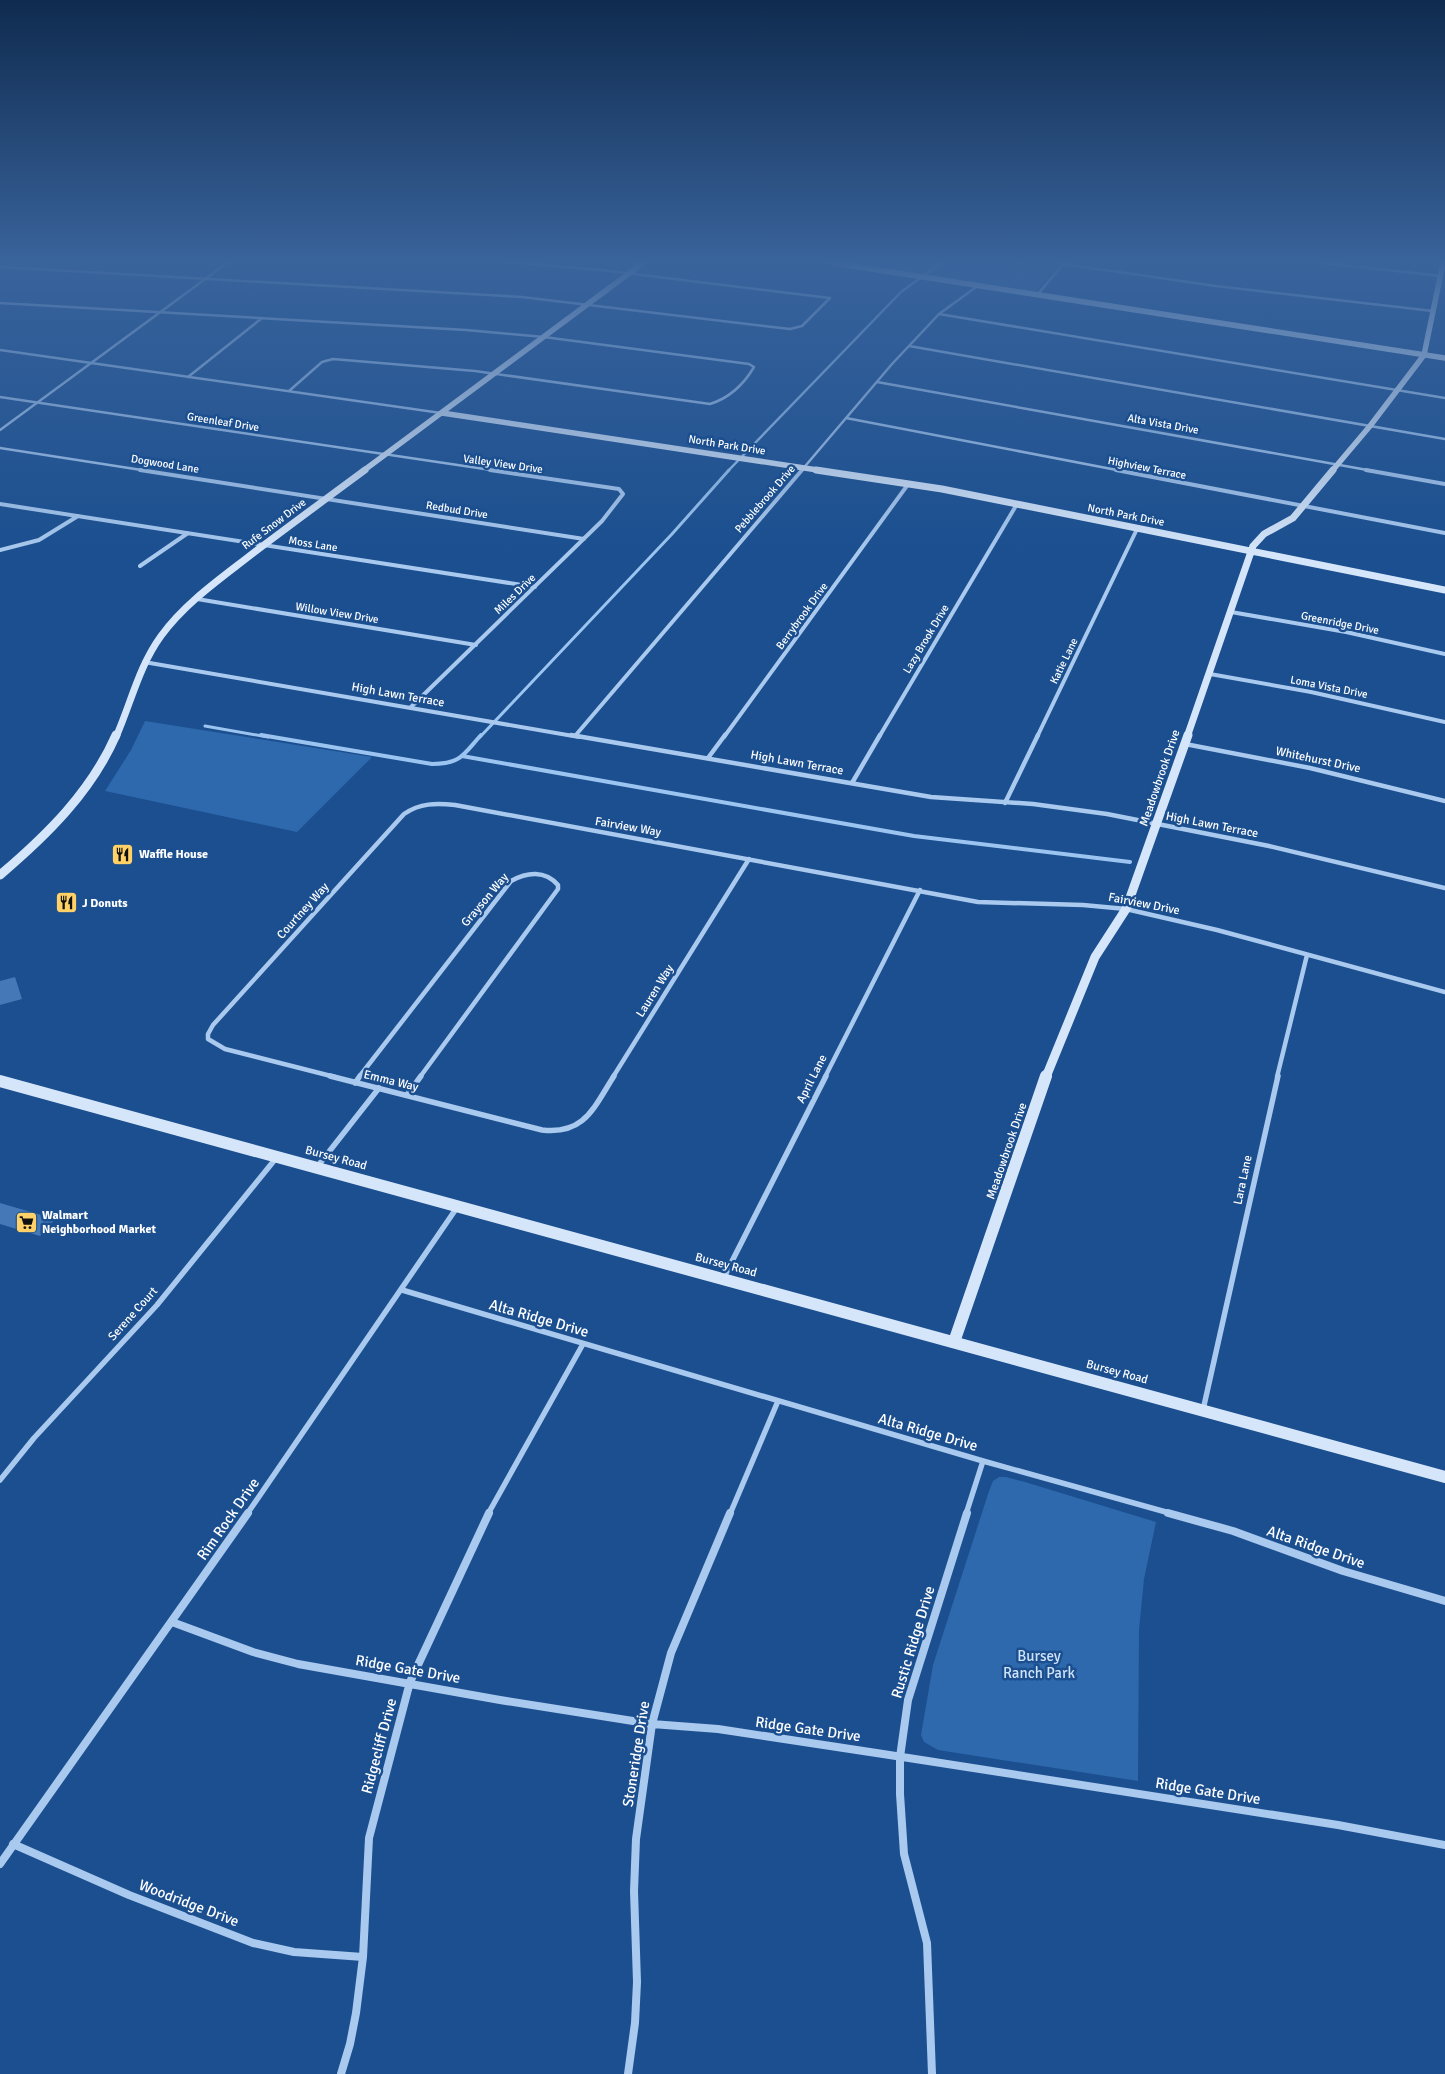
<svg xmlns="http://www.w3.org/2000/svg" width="1445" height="2074" viewBox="0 0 1445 2074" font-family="Signika,sans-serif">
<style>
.green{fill:#2e69ad}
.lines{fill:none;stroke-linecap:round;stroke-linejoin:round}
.stream-far2{stroke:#9cc4f0;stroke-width:2.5}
.stream-far1{stroke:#9cc4f0;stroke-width:3}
.stream{stroke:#9cc4f0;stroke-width:4}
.building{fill:#4478b7}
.street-far4{stroke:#a9c9ee;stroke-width:2.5}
.street-far3{stroke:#a9c9ee;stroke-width:4}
.street-far2{stroke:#a9c9ee;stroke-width:4.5}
.street-far1{stroke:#a9c9ee;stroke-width:5.5}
.street{stroke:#a9c9ee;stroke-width:8}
.secondary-far3{stroke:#d6e6fa;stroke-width:5.5}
.secondary-far2{stroke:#d6e6fa;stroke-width:7}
.secondary-far1{stroke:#d6e6fa;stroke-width:9}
.secondary{stroke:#d6e6fa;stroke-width:12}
.labels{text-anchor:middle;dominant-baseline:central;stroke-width:5;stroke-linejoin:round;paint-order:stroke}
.far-street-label{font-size:11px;fill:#fff;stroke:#1b4f8f}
.street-label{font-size:12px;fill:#fff;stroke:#1b4f8f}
.poi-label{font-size:12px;font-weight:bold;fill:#fff;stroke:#1b4f8f;text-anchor:start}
.near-street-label{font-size:15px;fill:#fff;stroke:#1b4f8f}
.near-park-label{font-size:15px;fill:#cfe3fa;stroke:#1b4f8f}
</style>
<rect width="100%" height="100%" fill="#1b4f8f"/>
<!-- green -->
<path class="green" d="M875,263h182l-21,28 -164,-24z
M145,721l227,36 -75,75 -192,-41 26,-41z
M999,1477h7l19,5 131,40 -12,57 -5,51 -1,151 -200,-31 -14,-8 -3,-7 12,-70 56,-174 4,-10z"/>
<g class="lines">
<!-- stream-far2 -->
<path class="stream-far2" d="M728,471l173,-179 40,-29"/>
<!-- stream-far1 -->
<path class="stream-far1" d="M205,726l63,11
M480,737l192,-203 57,-64"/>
<!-- stream -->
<path class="stream" d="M261,735l171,29c29,0 31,-9 49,-29
M462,756l452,80 216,26"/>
</g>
<!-- building -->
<path class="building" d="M15,977l7,22 -22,6v-24z
M0,1203l55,16 -15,17 -40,-12z"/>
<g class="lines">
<!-- street-far4 -->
<path class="street-far4" d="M1324,263l117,13
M1063,264l153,22 217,25
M0,267l522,30 268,32 12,-3 28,-28 -229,-28 -83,-7
M1038,294l26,-31
M0,303l466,27 78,7 205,27 5,3c-10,17 -25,31 -44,37l-235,-33 -142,-12 -11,3 -33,29
M939,314l506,84
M909,346l536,93
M0,350l441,63
M188,377l74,-59
M877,382l496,89
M0,397l498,74
M846,418l276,53
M0,430l227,-167
M0,448l148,23
M801,471l91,-107 47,-50 40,-29"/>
<!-- street-far3 -->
<path class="street-far3" d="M140,470l444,69
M1116,470l329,63
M1366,470l79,14
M0,504l535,83
M0,550l39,-10 39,-24
M140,566l48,-33
M197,599l279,46
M1231,612l115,20 99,22
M144,662l435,75
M1210,674l101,18 134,30
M411,707l191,-186 21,-27 -4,-5 -129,-19
M575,736l227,-266
M724,737l185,-254
M879,737l138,-233
M1037,737l101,-210"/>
<!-- street-far2 -->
<path class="street-far2" d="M571,735l360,62 102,7 74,10 162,32 176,42
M1185,744l125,24 135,33
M708,758l17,-23
M852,783l28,-48
M1005,803l33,-68
M335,1077l-110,-28 -17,-10v-5l5,-9 191,-211c16,-11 32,-11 51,-9l523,97 105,3 43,4 91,21 228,62
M359,1077l152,-196c16,-9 34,-11 47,4v4l-138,188
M613,1077l136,-218
M825,1077l95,-187
M1277,1077l30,-122"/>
<!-- street-far1 -->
<path class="street-far1" d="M330,1076l212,54c43,5 52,-23 72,-54
M355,1083l5,-7
M407,1095l14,-19
M317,1167l62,-79
M723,1279l103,-203
M402,1290l581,171 190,53
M1203,1410l75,-334
M0,1480l34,-42 123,-133 120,-148
M247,1514l211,-308
M488,1514l95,-170
M730,1514l48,-113
M966,1514l17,-53"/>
<!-- street -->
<path class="street" d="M1168,1513l65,18 110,40 102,30
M172,1622l81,30 45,12 202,36 152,24 66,5 165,25 455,71 107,20
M13,1844l116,51 124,48 41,9 69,5
M0,1864l248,-351
M341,2074l9,-30 6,-31 7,-56 6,-119 41,-156 79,-169
M628,2074l7,-51 2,-41 -3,-91 2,-52 16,-115 19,-71 59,-140
M932,2074l-5,-131 -23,-89 -4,-60v-37l8,-57 59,-187"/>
<!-- secondary-far3 -->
<path class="secondary-far3" d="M833,263l612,95
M442,413l382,58
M363,471l280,-208
M1332,471l38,-45 54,-71 19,-92"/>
<!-- secondary-far2 -->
<path class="secondary-far2" d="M816,470l126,19 503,101
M116,737c15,-34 23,-71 45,-101 24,-33 59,-57 91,-82 37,-28 75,-56 113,-84
M1187,737l66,-191 11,-12 29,-16 40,-48"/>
<!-- secondary-far1 -->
<path class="secondary-far1" d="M0,875c47,-40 91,-83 116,-140
M1046,1077l49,-120 31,-48 62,-174"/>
<!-- secondary -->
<path class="secondary" d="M0,1081l1445,396
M954,1342l92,-266"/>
</g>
<!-- sky -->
<linearGradient id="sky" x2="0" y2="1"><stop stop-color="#0f2b4f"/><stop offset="0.47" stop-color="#39639b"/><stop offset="1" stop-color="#39639b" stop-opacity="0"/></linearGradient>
<rect width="1445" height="554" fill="url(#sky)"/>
<!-- icons -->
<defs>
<symbol id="restaurant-square" viewBox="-11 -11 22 22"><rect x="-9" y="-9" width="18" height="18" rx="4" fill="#ffd166" stroke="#1b4f8f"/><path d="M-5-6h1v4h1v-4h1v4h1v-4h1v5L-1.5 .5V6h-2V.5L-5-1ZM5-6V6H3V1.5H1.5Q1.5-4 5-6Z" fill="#111"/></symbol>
<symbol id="supermarket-square" viewBox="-11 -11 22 22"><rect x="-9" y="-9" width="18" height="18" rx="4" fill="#ffd166" stroke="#1b4f8f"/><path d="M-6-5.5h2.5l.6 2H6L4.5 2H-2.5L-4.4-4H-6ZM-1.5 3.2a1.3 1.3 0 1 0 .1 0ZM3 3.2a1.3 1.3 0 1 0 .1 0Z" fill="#111"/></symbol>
</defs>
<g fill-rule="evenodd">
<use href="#restaurant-square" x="110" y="842" width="25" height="25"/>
<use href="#restaurant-square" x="54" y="890" width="25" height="25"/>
<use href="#supermarket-square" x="14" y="1210" width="25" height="25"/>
</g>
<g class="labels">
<!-- far-street labels -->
<g class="far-street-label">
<text transform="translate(223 422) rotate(9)">Greenleaf Drive</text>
<text transform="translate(1163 424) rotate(10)">Alta Vista Drive</text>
<text transform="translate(727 445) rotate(9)">North Park Drive</text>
<text transform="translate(165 464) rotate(9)">Dogwood Lane</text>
<text transform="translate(503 464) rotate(8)">Valley View Drive</text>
<text transform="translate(1147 468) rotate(11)">Highview Terrace</text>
<text transform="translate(765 499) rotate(-49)">Pebblebrook Drive</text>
<text transform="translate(457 510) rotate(9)">Redbud Drive</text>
<text transform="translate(1126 515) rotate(11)">North Park Drive</text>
<text transform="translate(274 524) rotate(-37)">Rufe Snow Drive</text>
<text transform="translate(313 544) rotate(9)">Moss Lane</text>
<text transform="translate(515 594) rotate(-44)">Miles Drive</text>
<text transform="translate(337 613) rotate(9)">Willow View Drive</text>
<text transform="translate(802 616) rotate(-54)">Berrybrook Drive</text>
<text transform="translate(1340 623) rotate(11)">Greenridge Drive</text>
<text transform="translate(926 639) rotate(-59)">Lazy Brook Drive</text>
<text transform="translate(1064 661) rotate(-64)">Katie Lane</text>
<text transform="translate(1329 687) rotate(11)">Loma Vista Drive</text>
</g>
<!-- street labels -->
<g class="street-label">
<text transform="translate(398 695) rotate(10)">High Lawn Terrace</text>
<text transform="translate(1318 760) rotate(12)">Whitehurst Drive</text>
<text transform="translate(797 763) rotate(10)">High Lawn Terrace</text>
<text transform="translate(1160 778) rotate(-71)">Meadowbrook Drive</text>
<text transform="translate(1212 825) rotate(11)">High Lawn Terrace</text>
<text transform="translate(628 827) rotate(10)">Fairview Way</text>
<text transform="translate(485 900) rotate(-50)">Grayson Way</text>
<text transform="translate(1144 904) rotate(11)">Fairview Drive</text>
<text transform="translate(303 911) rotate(-48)">Courtney Way</text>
<text transform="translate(655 991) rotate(-58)">Lauren Way</text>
<text transform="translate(812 1079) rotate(-63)">April Lane</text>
<text transform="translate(391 1081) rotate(14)">Emma Way</text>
<text transform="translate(1007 1151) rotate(-71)">Meadowbrook Drive</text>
<text transform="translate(336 1158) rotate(15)">Bursey Road</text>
<text transform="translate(1243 1180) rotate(-78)">Lara Lane</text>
<text transform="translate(726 1265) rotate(15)">Bursey Road</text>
<text transform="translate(133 1314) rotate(-48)">Serene Court</text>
<text transform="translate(1117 1372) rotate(15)">Bursey Road</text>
</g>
<!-- poi labels -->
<g class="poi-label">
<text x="139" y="854">Waffle House</text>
<text x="82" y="903">J Donuts</text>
<text x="42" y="1215">Walmart<tspan x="42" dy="14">Neighborhood Market</tspan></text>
</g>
<!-- near-street labels -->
<g class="near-street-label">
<text transform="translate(539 1318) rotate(16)">Alta Ridge Drive</text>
<text transform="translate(928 1432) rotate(16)">Alta Ridge Drive</text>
<text transform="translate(228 1519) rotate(-55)">Rim Rock Drive</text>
<text transform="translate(1316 1547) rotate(19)">Alta Ridge Drive</text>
<text transform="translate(913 1642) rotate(-73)">Rustic Ridge Drive</text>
<text transform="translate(408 1669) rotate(10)">Ridge Gate Drive</text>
<text transform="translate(808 1729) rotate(8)">Ridge Gate Drive</text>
<text transform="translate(379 1746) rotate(-75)">Ridgecliff Drive</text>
<text transform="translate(636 1754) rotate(-81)">Stoneridge Drive</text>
<text transform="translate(1208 1791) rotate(9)">Ridge Gate Drive</text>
<text transform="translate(189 1903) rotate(21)">Woodridge Drive</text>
</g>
<!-- near-park labels -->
<g class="near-park-label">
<text x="1039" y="1656">Bursey<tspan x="1039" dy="17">Ranch Park</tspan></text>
</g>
</g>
</svg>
